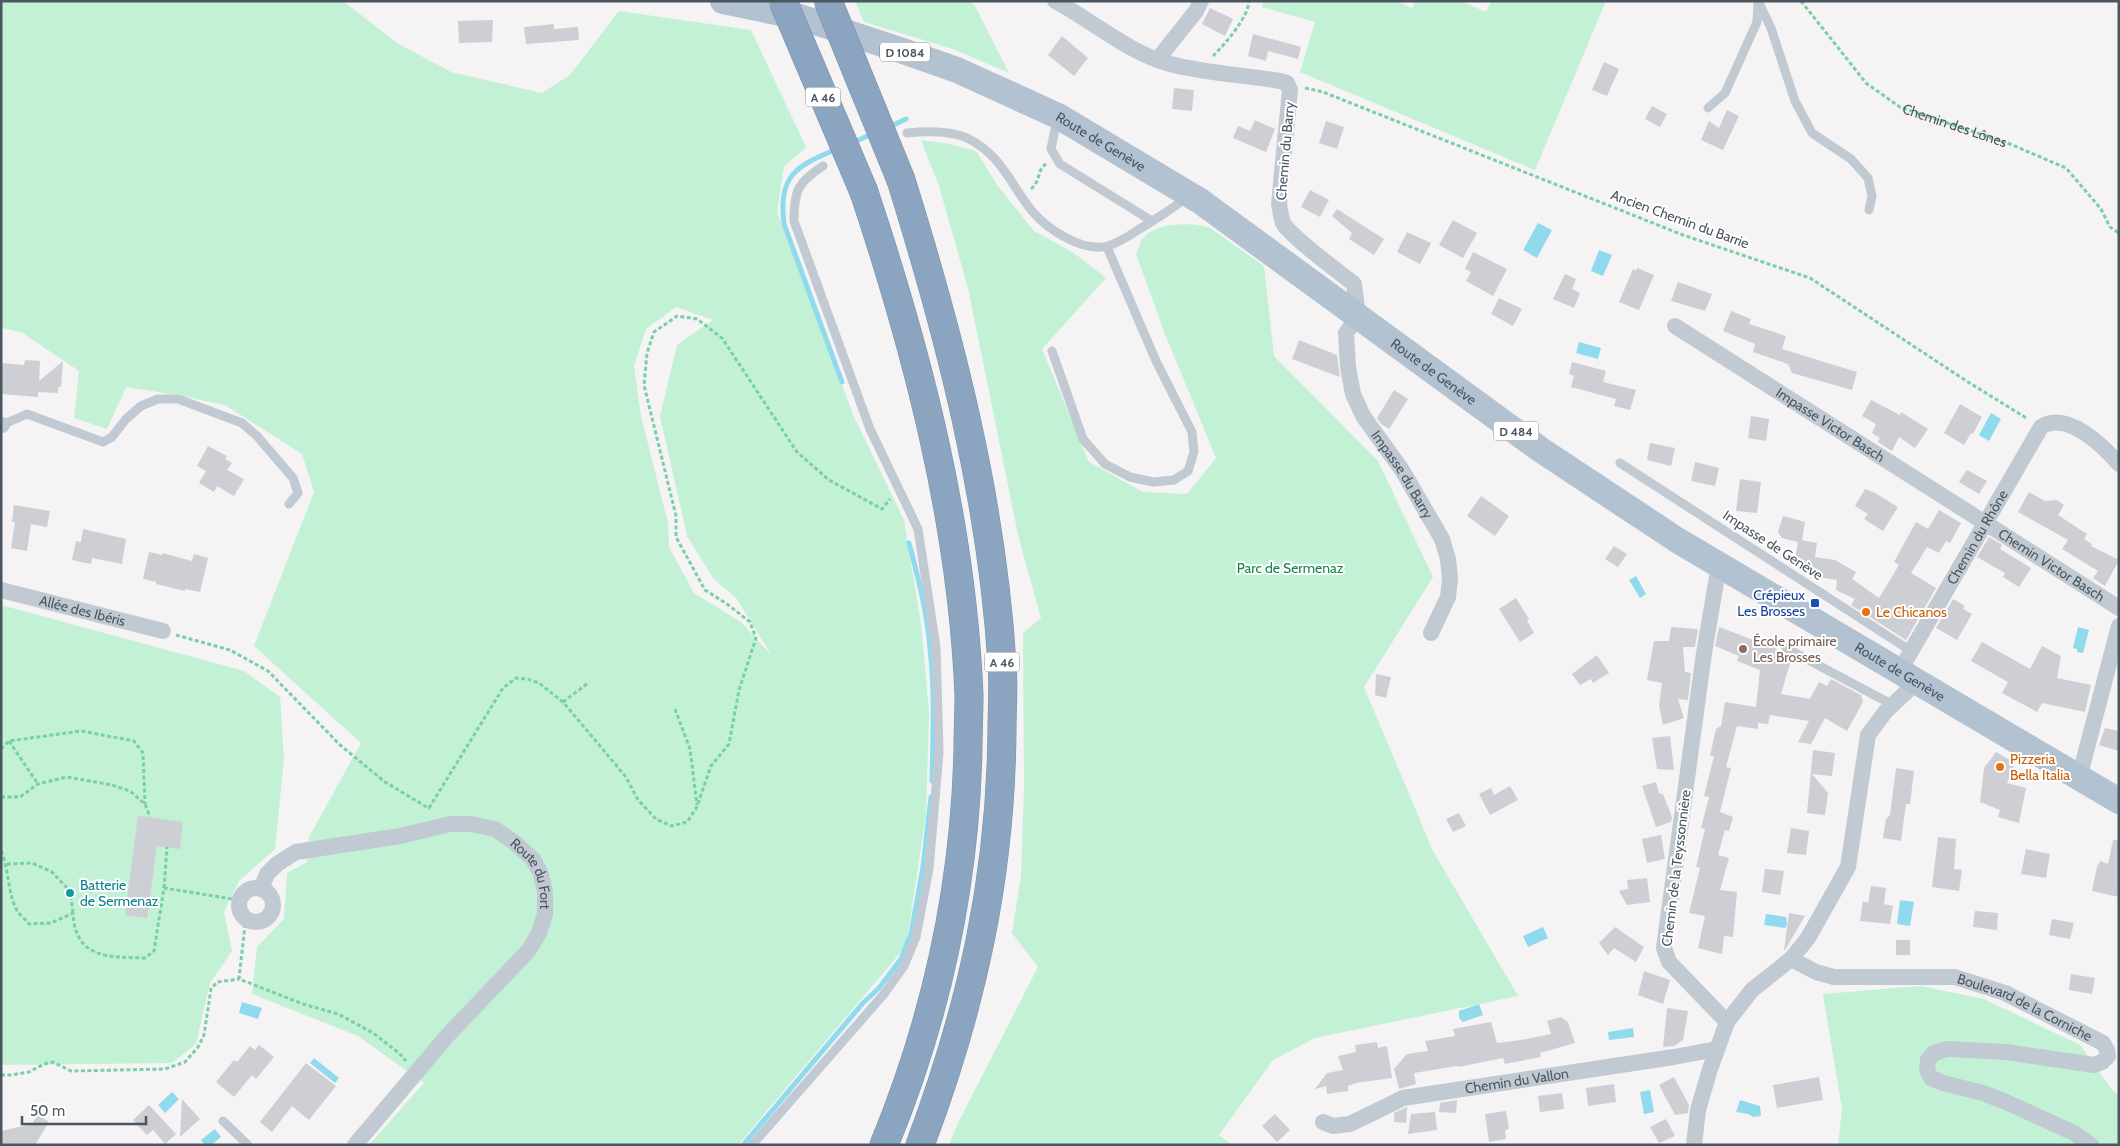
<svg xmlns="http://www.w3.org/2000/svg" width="2120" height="1146" viewBox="0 0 2120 1146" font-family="Cabin,sans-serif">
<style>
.green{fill:#c3f1d5;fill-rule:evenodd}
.water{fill:#90daee}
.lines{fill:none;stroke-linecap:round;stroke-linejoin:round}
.stream{stroke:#90daee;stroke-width:5}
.building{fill:#cdcfd5}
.motorway-casing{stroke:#7690ad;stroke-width:29}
.path{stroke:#7ad0a6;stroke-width:3;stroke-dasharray:4 2.5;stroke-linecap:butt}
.service{stroke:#c1cad2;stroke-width:9}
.minor{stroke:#c1cad2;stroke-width:16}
.primary{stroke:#b3c2d1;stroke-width:26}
.motorway{stroke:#8ba5c1;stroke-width:28}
.motorway-bridge-casing{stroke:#7690ad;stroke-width:29;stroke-linecap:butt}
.motorway-bridge{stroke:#8ba5c1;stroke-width:28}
.transit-dot{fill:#1a4fb4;stroke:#fff;stroke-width:2}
.food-dot{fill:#e8710a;stroke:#fff;stroke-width:2}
.education-dot{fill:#8d6e63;stroke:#fff;stroke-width:2}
.culture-dot{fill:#0f9aa8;stroke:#fff;stroke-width:2}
.labels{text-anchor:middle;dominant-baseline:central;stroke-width:4;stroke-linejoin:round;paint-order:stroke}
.shield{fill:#fff;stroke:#808990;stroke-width:1}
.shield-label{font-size:12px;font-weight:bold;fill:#4a5661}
.street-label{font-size:14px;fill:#4a5661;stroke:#fff}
.park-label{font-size:14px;fill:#17864f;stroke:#fff}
.transit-label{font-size:14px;fill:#164399;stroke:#fff;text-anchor:end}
.food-label{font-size:14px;fill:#c56008;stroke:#fff;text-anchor:start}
.education-label{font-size:14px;fill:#785e54;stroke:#fff;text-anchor:start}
.culture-label{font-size:14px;fill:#0d838f;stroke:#fff;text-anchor:start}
</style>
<rect width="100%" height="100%" fill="#f5f3f3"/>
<!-- green -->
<path class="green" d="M1,1h342l54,42 54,29 91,21 28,-18 49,-64 132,19 55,117 -22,20 -7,45 77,205 50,103 17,104 8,87 -3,104 -20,131 -168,199h-369l55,-62 -66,-47 -106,-42 5,-47 27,-28 3,-46 20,-11 2,-25 52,-94 -107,-97 60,-154 -12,-38 -77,-49 -48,-10 -51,-8 -19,42 -33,-11 5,-47 -58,-39 -20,-4zM676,307l37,13 -36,25 -17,71 27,120 26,42 24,21 35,57 -31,-34 -47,-29 -25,-46 -1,-24 -27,-107 -7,-50 12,-37z
M855,1h114l6,5 34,67 -56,-24 -89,-27z
M1264,1h132l16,7 3,-7h46l25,11 6,-11h114l-71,169 -235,-98 15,-50 -53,-15z
M921,140l29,4 26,7 21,34 37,46 40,22 32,25 -64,71 47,113 54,30 44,2 29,-36 -53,-129 -27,-75c3,-6 5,-14 9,-18 13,-14 49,-14 65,-8l54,38 10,90 104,105 55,116 -69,110 69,164 85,145 -203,42 -42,22 -54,75 13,10h-283l10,-24 79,-154 -26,-34 9,-57 3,-90 -1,-153 18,-15 -22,-79 -51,-251 -29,-102z
M1,605l243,66 36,26 4,62 -9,90 -36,32 -15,31 8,39 -22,32 -14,61 -24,19 -171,2z
M1920,986l64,13 96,46 33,46 6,4v50h-281l4,-36 -19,-115z"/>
<!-- water -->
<path class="water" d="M1538,223l14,7 -15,28 -14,-8z
M1599,250l13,5 -9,21 -12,-5z
M1579,342l22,6 -3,11 -22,-6z
M1991,413l10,6 -12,22 -10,-6z
M1636,576l10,18 -6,4 -11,-18z
M2078,627l11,3 -6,23 -6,-1v-3l-4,-1z
M1900,900l14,2 -4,24 -13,-2z
M1766,914l20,3 1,8 -2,3 -21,-3z
M1543,927l5,11 -20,9 -5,-11z
M242,1002l20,6 -4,11 -19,-6z
M1479,1004l4,11 -20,7 -4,-4v-7z
M1633,1028l1,9 -25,3 -1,-8z
M314,1058l25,20 -4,5 -25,-20z
M1650,1090l4,22 -10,2 -4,-22z
M172,1092l7,7 -14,14 -7,-8z
M1740,1100l20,6 1,10 -8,1 -5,-3 -12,-2z
M215,1129l6,8 -10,8h-6l-4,-5z"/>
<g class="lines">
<!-- stream -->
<path class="stream" d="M889,127l17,-8
M852,143l22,-10
M837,149c-41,17 -59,26 -53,75l58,158
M909,543c9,34 18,69 21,105 5,44 3,89 2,133
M743,1145l120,-142 16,-15 22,-29 10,-25 12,-67 8,-70"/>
</g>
<!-- building -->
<path class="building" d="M1210,8l23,11 -8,17 -23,-12z
M493,20l-1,22 -33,1 -1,-22z
M554,24v5l24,-2 1,13 -53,4 -2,-17z
M1253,34l48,13 -3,12 -30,-8 -2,10 -18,-5z
M1062,36l26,22 -14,18 -26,-21z
M1604,62l15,7 -12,27 -15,-6z
M1174,88l20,2 -2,21 -20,-2z
M1652,106l15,8 -7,13 -15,-8z
M1727,110l12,6 -16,34 -22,-10 8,-19 10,7z
M1255,120l20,9 -9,23 -33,-14 5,-12 12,5z
M1326,121l18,6 -7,22 -18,-6z
M1310,190l19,10 -9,17 -19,-10z
M1337,209l47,30 -10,16 -25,-16 3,-6 -20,-17z
M1453,220l24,13 -14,25 -24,-13z
M1407,232l24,11 -11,21 -23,-12z
M1473,252l34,17 -14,27 -27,-15 5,-9 -6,-3z
M1637,268l17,7 -15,35 -20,-8 14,-33 3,2z
M1565,274l11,5 -4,10 8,4 -6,15 -21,-9z
M1678,282l34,12 -7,17 -34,-10z
M1499,298l23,11 -9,17 -22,-12z
M1731,311l20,8 -2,5 37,12 -4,13 75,23 -5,18 -60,-17 -4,-9 -35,-12 2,-8 -32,-13z
M1299,340l38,15 3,22 -48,-18z
M25,360l15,1 -1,20 24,-20 -2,26h-3v6l-20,-1v5l-37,-3v-31l23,2z
M1572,362l34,9 -3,11 33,8 -6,20 -16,-4 2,-7 -45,-12 3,-11 -5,-2z
M1394,390l14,9 -19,30 -8,-5 -4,-6z
M1871,400l29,15 1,-3 27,17 -13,19 -16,-11 -7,14 -14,-9 2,-4 -8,-5 4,-9 -14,-8z
M1960,404l22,13 -9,17 -2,-1 -7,12 -20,-12z
M1751,416l18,3 -3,22 -18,-3z
M1650,443l25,5 -4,18 -24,-6z
M208,446l19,10 -2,3 7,4 -5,7 17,9 -10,17 -17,-10 -3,6 -15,-9 7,-12 -9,-5z
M1695,462l24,6 -4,18 -24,-5z
M1967,470l20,11 -8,13 -20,-12z
M1740,479l21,3 -4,31 -21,-2z
M1865,489l10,4 23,14 -15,24 -19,-12 4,-5 -13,-8z
M2029,492l16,9 12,-1 7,5 -6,10 29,19 -3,5 8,5 -1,2 28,14 -14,26 -12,-8 5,-7 -36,-22 6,-9 -50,-28z
M1481,496l28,20 -14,20 -28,-20z
M14,505l36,6 -3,16 -16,-3 -4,27 -16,-3 4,-26h-3z
M1939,510l22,13 -11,20 -4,-2 -7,12 -12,-6 -16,26 25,15 -30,52 -55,-35 4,-6 -19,-9 1,-10 -19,-3v-4l-8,-1v-2l-16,-4 4,-24 -16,-4 -4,-6 5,-16 22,6 -3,18 15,3 -2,14 20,3 21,12 -4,7 27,19 20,-33 -5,-3 22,-40 12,7z
M83,529l43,10 -4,25 -30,-6 -1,6 -19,-4 4,-19 5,1z
M1989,537l13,8 -2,4 31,19 -12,19 -16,-10 2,-4 -28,-16z
M1614,546l13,8 -9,13 -13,-8z
M149,552l13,3 1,-2 29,8 2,-7 14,4 -8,34 -15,-3v2l-29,-7v-2l-13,-3z
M1516,598l13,21 -2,1 7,13 -14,9 -21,-33z
M1953,599l12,7 -2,3 9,5 -15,26 -21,-12z
M1671,627l27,2 -3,18h-12l2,25 6,1 -3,27 -10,-1 6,19 -21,7 -4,-20 3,-22 -15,-3 7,-39h15z
M1719,627l58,22 -2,6 16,5 -10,34 29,5 9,-17 8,4 4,-7 30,16 2,7 -16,29 -22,-13 -14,26 -13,-2 11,-21 -39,-6 -2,9 -10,-1v6l-21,-3 -11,41 5,1 -11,44 13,5 -4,14 -4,-1 -7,25 11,3 -9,32 17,2 -4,45 -9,-1 -2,18 -24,-6 7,-32 -16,-3 11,-45 -4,-1 9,-38 -4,-1 8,-31 -5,-1 10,-40h-4l6,-27 5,-3 4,-24 31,5 4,-37 -23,-9 2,-5 -24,-10z
M1982,642l48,27 12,-23 19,10 -4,22 34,7 -6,27 -43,-9 -5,9 -35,-19 6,-11 -37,-21z
M1597,655l12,18 -16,10 -2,-4 -11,6 -8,-11z
M1376,674l15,3 -5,21 -11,-3z
M2105,728l14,3v20l-20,-6z
M1670,736l4,34 -17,-1 -5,-31z
M1813,750l22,3 -3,23 -20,-2 16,19 -3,22 -18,-2z
M1996,752l19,11 -8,20 19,5 -7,35 -21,-6 2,-7 -20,-8 4,-34z
M1896,768l18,3 -4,33h-4l-5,37 -18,-3 3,-19 4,-4z
M1656,782l3,11 4,1 9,23 -1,5 -15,5 -14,-41z
M1510,786l8,14 -28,15 -11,-21 12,-6 3,7z
M1459,813l7,13 -13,6 -7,-13z
M138,816l45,6 -3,27 -23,-3 -10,72 -22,-3z
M1791,828l18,3 -3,24 -19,-2z
M1661,835l4,24 -18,4 -5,-24z
M1938,837l18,2 -2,30 8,1 -3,21 -27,-4z
M2113,840h6v57l-27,-6 5,-24 3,-6 8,3z
M2026,849l24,5 -4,24 -25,-4z
M1765,869l19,2 -4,24 -18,-3z
M1647,878l3,24 -23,3 -8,-14 9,-2 -1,-9z
M1871,886l15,2 -2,16 9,2 -3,18 -30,-3 3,-20 5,2z
M1975,911l23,2 -1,17 -24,-3z
M1789,913l16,3 -20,34h-1z
M2052,919l22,4 -4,16 -21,-4z
M1615,927l29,20 -8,15 -22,-14 -6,7 -9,-12z
M1896,940h14v15h-14z
M1644,971l26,9 -7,24 -25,-9z
M2071,974l24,4 -3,16 -23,-4z
M1667,1008l21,3 -5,29 -9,6 -11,1z
M1561,1017l7,5 7,21 -35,10 1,4 -36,7 -2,-6 -45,9 -1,-1 -43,7 2,11 -17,5 -5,-20 13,-15 21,-3 -3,-10 30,-5 -2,-7 38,-7 6,21 24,-3 30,-6 -4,-13z
M1377,1042l1,6 9,-2 5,32 -36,5 -8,3v5l-21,3 -1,-8 -11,3 12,-16 16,-3 -5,-14 18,-4 -1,-7z
M259,1045l15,12 -18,22 -4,-4 -18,22 -18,-15 18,-22 3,2 13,-16 5,4z
M306,1063l30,23 -27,34 -17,-14 -20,26 -12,-10z
M1674,1077l15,28 -1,8 -13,2 -16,-30z
M1819,1077l4,23 -46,8 -4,-23z
M1614,1084l2,18 -28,4 -2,-18z
M1562,1093l2,16 -24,3 -2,-16z
M182,1099l18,20 -20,18z
M1457,1100l-1,13 -17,-1 1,-9z
M149,1105l27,29 -11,10 -12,-14 -6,5 -14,-15z
M1407,1107l-1,16 -12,-1v-9z
M1506,1111l3,18 -4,1 1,9 -17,3 -4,-28z
M1435,1112l2,18 -29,4 3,-20z
M1275,1114l15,16 -13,12 -15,-16z
M38,1115l11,7 -14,23h-34v-14l31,-7z
M1666,1119l9,17 -16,7 -9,-16z"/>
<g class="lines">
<defs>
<path id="motorway" d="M901,180c49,157 91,319 101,484 2,22 0,43 0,65 -1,147 -30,278 -82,416
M864,192c54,162 98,331 105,503 0,18 -1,36 -1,54 -3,136 -32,270 -84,396"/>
</defs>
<!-- motorway casing -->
<use href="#motorway" class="motorway-casing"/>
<!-- path -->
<g class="path">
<path id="s1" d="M1801,1l65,82 34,24 110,37 56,24 35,41 9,18 9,6"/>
<path d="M1213,56c12,-12 35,-38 36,-55"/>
<path d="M1305,88l18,4 360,143 127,43 158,104 60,37"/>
<path d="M1031,189c11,-10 5,-18 15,-25"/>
<path d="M176,635l54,15 38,21 72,74 45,37 45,27"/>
<path d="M563,702l25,-19"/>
<path d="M675,709l15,40 7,56"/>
<path d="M9,741l29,43"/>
<path d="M1,749l8,-8 72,-10 53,10 9,12 2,51"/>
<path d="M1,797h19l18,-13 29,-7 45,8 18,6 15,13 5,13"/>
<path d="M429,808l74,-120 13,-10 11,1 12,4 24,19 63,75 12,23 18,19 16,7 15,-4 9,-13 15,-43 18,-22 10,-54 17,-52 -6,-16 -23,-18 -22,-14 -29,-53v-21l-32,-131 3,-32 7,-21 23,-16 20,3 25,19 75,114 32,28 53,29 8,-10"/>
<path d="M1,851c8,17 7,47 17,61 3,4 8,8 11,12l22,-1 22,-10c2,46 36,44 72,45l9,-7 10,-63 75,12"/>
<path d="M7,864l25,-1 20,9 18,19 3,22"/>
<path d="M164,888l3,-41"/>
<path d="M252,922l-7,3 -6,54 64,25 35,10 35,19 26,20 7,8"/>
<path d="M1,1075h10l18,-3 15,-8 9,-2 18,9 94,-2 20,-7 13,-15 6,-12 7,-46 6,-7 22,-3"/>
</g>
<!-- service -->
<path class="service" d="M1758,1l13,27 24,73 17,32 39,26 17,19 4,18 -3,14
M1708,108l17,-15 32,-71 1,-18
M1057,119l-6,30 9,15 92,57
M907,133c19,-2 42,-3 60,5 35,17 43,46 65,73 15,18 51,42 76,35 14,-4 27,-15 40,-22 13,-9 28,-17 40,-28
M1052,351l31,88 22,25 25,13 23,5 21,-2 14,-9 6,-19 -2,-20 -36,-71 -49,-114
M2,425l25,-11 76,28 9,-5 14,-18 15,-13 17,-7h20l64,24 15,13 36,42 5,15 -9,11
M1620,463l291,188
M1786,648l107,57
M223,1121l25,24
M752,1145l132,-151 20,-28 12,-29 13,-68 10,-117 -3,-105 -18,-118 -48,-100 -76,-208c0,-31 4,-39 29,-55"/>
<!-- minor -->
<g class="minor">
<path id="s2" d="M1055,1c38,20 72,51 115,63 34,9 75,11 110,17l7,2 3,7 -11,114c1,6 2,13 4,19 8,14 56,49 71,61l4,32 -12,17 2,34 5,27 10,22 39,54 40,69 6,20 2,20 -2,18 -17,36"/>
<path d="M1158,59l38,-48 5,-10"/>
<path id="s3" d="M1675,326l444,282"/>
<path d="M1,425h1"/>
<path d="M1719,565l-15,88 -40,295 5,14 58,60"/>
<path id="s4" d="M1,590l162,41"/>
<path id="s5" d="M1899,672l142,-245c26,-17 62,19 78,37"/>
<path d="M2079,778l40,-152"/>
<circle cx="256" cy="905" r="17"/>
<path id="s6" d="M261,889l6,-15 10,-10 19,-12 104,-16 50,-12h21l24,5 20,14 18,16 8,15 4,18v22l-6,19 -10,17 -81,85 -93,110"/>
<path id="s7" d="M1791,959l25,13 18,5h121l50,16 98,50 4,7 1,6 -6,6 -8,3 -88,-13 -59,-3 -13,4 -6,7 -1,9 4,9 12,5 40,10 23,9 68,31 17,12"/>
<path id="s8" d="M1323,1122l10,4 17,-2 53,-26 271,-41 43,-8"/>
<path d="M1694,1145l4,-35 12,-41 17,-47 25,-32 39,-31 17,-21 40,-71 20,-132 18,-24 31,-29"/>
</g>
<!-- primary -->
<path class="primary" id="s9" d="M723,1l77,16 100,33 57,20 101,46 142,85 341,249 136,90 442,261"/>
<!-- motorway -->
<use href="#motorway" class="motorway"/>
<defs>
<path id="motorway-bridge" d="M783,1l81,191
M828,1l73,179"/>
</defs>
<!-- motorway-bridge casing -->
<use href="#motorway-bridge" class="motorway-bridge-casing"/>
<!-- motorway-bridge -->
<use href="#motorway-bridge" class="motorway-bridge"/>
</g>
<!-- markers -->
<rect class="transit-dot" x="1810" y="598" width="10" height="10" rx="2.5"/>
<g class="food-dot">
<circle cx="1866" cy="612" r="5"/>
<circle cx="2000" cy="767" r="5"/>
</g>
<circle class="education-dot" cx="1743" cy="649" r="5"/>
<circle class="culture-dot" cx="70" cy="893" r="5"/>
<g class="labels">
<!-- shield labels -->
<g class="shield">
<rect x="880" y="42.5" width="50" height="19" rx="4"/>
<rect x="805.5" y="87.5" width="35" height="19" rx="4"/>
<rect x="1493.5" y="421.5" width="45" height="19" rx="4"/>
<rect x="984.5" y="652.5" width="35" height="19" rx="4"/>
</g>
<g class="shield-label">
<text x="905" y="52">D 1084</text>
<text x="823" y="97">A 46</text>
<text x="1516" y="431">D 484</text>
<text x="1002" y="662">A 46</text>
</g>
<!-- street labels -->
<g class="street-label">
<text stroke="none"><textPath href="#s1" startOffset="204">Chemin des Lônes</textPath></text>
<text stroke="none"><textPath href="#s9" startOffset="405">Route de Genève</textPath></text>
<text transform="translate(1285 151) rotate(-85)">Chemin du Barry</text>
<text transform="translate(1680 219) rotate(20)">Ancien Chemin du Barrie</text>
<text stroke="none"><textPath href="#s9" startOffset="810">Route de Genève</textPath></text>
<text stroke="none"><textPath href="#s3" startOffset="184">Impasse Victor Basch</textPath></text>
<text stroke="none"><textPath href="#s2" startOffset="695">Impasse du Barry</textPath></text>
<text stroke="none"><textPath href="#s5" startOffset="156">Chemin du Rhône</textPath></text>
<text transform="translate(1773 545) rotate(33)">Impasse de Genève</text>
<text stroke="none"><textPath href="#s3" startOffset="446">Chemin Victor Basch</textPath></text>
<text stroke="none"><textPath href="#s4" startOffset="84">Allée des Ibéris</textPath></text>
<text stroke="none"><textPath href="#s9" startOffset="1365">Route de Genève</textPath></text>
<text transform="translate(1676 868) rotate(-83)">Chemin de la Teyssonnière</text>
<text stroke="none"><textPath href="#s6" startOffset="316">Route du Fort</textPath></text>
<text stroke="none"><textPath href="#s7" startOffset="244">Boulevard de la Corniche</textPath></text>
<text stroke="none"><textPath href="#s8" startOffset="202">Chemin du Vallon</textPath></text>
</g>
<!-- park labels -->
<g class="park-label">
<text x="1290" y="568">Parc de Sermenaz</text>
</g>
<!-- transit labels -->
<g class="transit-label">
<text x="1805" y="595">Crépieux<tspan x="1805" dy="16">Les Brosses</tspan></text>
</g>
<!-- food labels -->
<g class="food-label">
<text x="1876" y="612">Le Chicanos</text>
<text x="2010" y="759">Pizzeria<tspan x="2010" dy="16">Bella Italia</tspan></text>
</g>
<!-- education labels -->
<g class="education-label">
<text x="1753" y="641">École primaire<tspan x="1753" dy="16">Les Brosses</tspan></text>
</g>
<!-- culture labels -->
<g class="culture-label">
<text x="80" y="885">Batterie<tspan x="80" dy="16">de Sermenaz</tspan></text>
</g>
</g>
<!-- border -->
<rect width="2120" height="1146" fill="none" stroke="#4a5661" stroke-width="5"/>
<!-- scale -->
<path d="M22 1116v8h124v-8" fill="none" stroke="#4a5661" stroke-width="2.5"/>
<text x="30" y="1116" font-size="15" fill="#4a5661" stroke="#ffffff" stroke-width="4" paint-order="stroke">50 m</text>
</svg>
